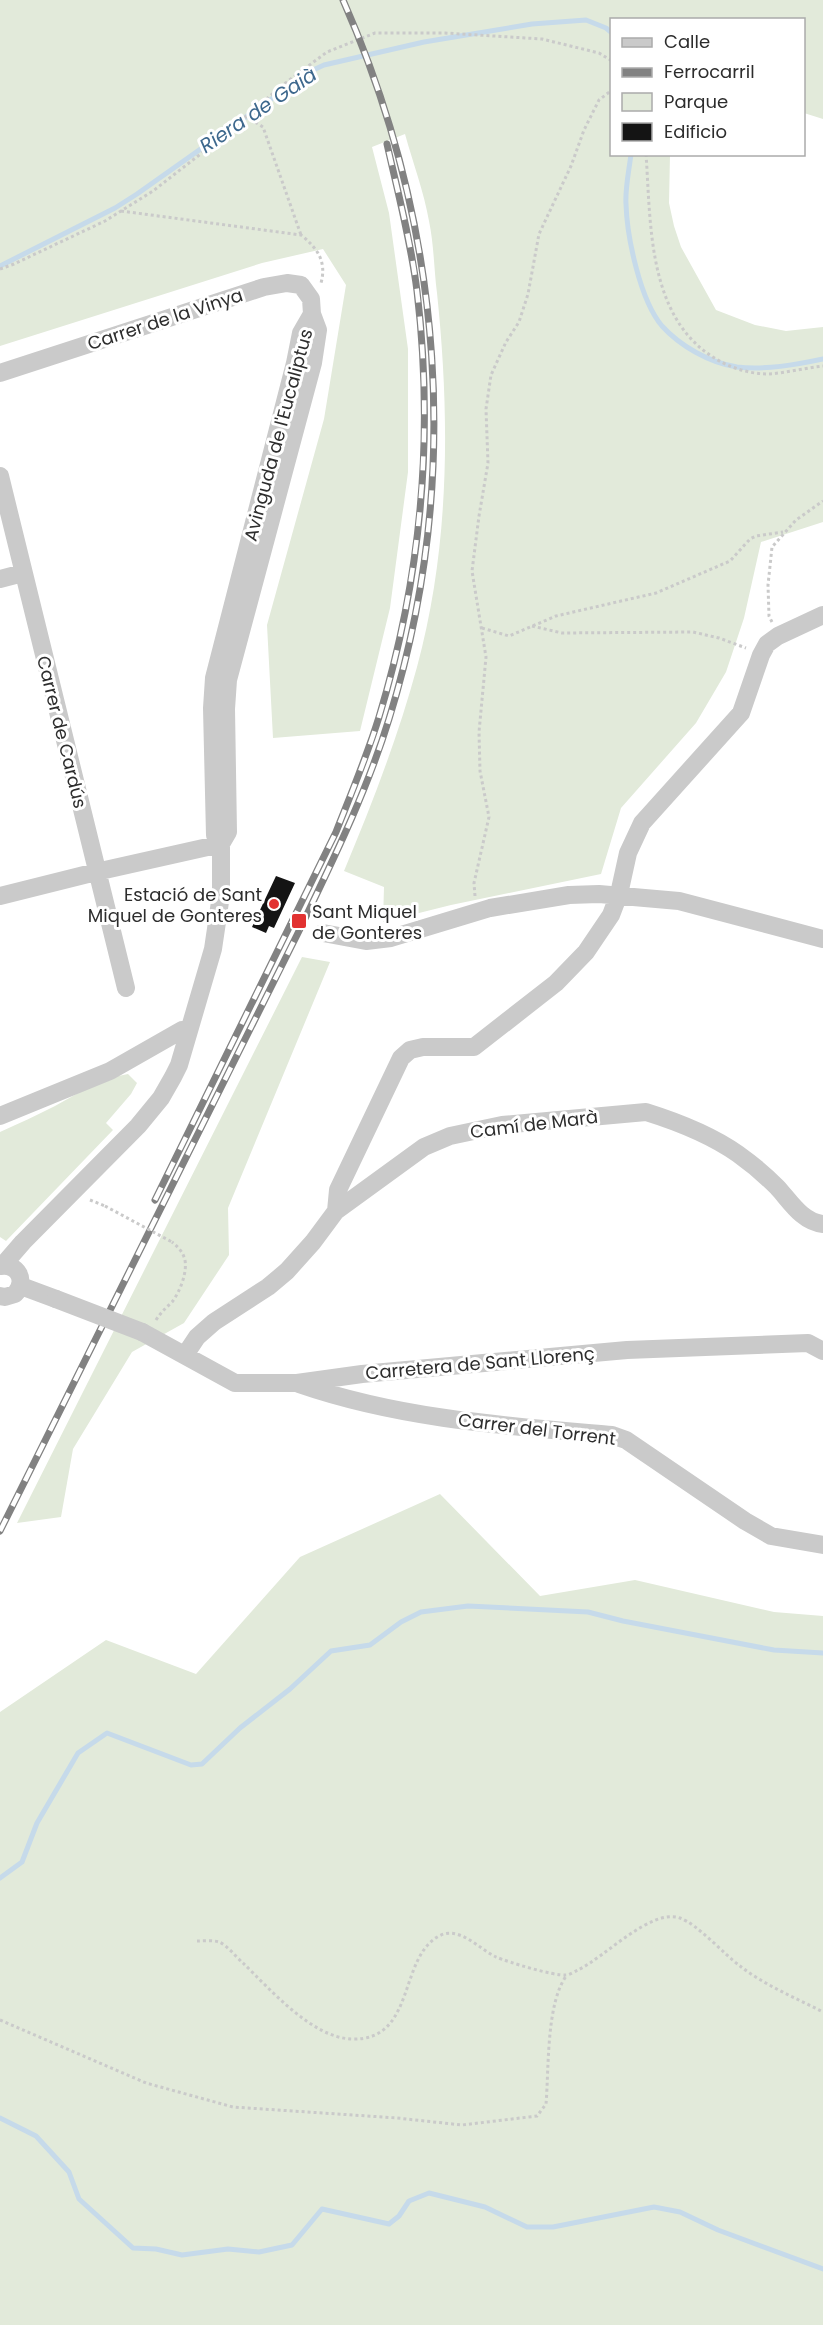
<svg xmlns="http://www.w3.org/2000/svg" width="823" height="2325" viewBox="0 0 823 2325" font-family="Poppins,sans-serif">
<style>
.green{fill:#e2eada}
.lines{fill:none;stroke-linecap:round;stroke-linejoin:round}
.stream{stroke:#c6daea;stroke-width:5}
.building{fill:#141414}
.path{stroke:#cacaca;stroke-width:3;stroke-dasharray:3 3;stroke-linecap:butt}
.street{stroke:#cacaca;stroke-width:18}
.rail-casing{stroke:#828282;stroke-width:7}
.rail{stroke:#fff;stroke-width:4.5;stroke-dasharray:14;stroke-linecap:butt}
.path-bridge{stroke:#cacaca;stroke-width:3;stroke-dasharray:3 3;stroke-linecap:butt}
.street-bridge{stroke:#cacaca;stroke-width:18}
.poi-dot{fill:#e23231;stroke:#fff;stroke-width:2}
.labels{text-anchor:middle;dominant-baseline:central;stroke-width:6;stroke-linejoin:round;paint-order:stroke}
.street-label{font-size:18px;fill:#2d2d2d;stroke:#fff}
.poi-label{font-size:18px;fill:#2d2d2d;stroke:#fff;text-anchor:end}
.water-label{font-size:20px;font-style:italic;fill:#3d688d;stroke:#fff}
</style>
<rect width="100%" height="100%" fill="#fff"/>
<!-- green -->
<path class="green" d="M0,0h823v119l-19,-6v-93h-192v134l58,1 -1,48 5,23 7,21 35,63 39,15 31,6 37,-4v195l-62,20 -17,76 -18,54 -30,51 -75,85 -20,66 -150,31 -68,17 1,-35 -40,-16c28,-67 54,-134 73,-204 33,-121 33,-250 20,-374 -3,-23 -3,-48 -8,-72 -5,-29 -16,-58 -24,-87l-33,13 17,66 19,136v123l-18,136 -30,123 -87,7 -6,-113 57,-206 22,-134 -23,-36 -61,14 -262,83z
M302,957l28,5 -102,246 1,47 -45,68 -52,29 -59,97 -12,68 -44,6z
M128,1074l9,9 -6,11 -25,29 7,7 -107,111 -6,-4v-105c18,-8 37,-17 55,-26 24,-13 47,-28 73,-32z
M440,1494l100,102 95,-16 139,32 49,4v709h-823v-613l106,-72 90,34 104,-117z"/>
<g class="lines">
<!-- stream -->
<path class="stream" d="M631,154c-2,17 -6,34 -5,50 1,33 14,96 36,122 18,20 48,37 75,41 29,3 58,-2 86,-8
M0,266l115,-58 22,-14 174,-123 13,-6 100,-23 108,-18 54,-4 20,8 6,5
M0,1878l22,-16 15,-39 41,-70 29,-20 84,32 11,-1 38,-36 50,-39 41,-38 39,-6 31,-23 20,-10 47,-6 120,6 35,9 151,29 49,3
M0,2118l36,18 33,36 10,27 54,49 23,1 26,6 46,-6 31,3 33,-7 30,-36 67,15 10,-8 10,-15 20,-8 56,14 42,20h26l101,-20 26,5 38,18 105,39"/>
</g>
<!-- building -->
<path class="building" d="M276,876l19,7 -21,45 -5,-2 -3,7 -14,-6z"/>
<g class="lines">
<!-- path -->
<path class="path" d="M245,116l18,11 38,108
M646,154c5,70 1,164 70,205 15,9 34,15 52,15 18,-1 37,-6 55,-8
M121,211l180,24c16,13 26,26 20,48
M0,269l14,-5 91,-43 48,-30 45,-35 90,-75 39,-29 48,-19h70l97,6 57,14 13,8
M772,622l-3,-6 -1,-31 4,-38 24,-27 27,-19
M532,626l30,7 131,-1 26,6 27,10
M482,628l27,8 47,-20 100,-23 74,-32 20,-22 6,-3 27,-4
M475,896l-1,-13 15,-66 -9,-46 -1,-39 7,-75 -14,-86 7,-55 9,-53 -2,-54 5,-34 15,-33 13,-20 9,-28 11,-60 32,-68 13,-36 15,-30 13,-10
M90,1200l15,6
M156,1320c5,-8 10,-12 16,-18 8,-10 17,-33 12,-45 -2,-6 -7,-11 -12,-15
M197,1941c7,0 16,-1 22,1 8,3 17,15 24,21 27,26 69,75 109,76 64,2 46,-81 87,-103 20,-11 40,13 57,21 12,5 57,19 70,18 4,0 9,-4 12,-5 27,-13 73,-62 102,-52 17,6 44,36 60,48 24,19 56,32 83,46
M0,2020l146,63 87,24 164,11 65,7 75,-9 9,-12c3,-35 0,-102 21,-129"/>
<!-- street -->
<path class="street" d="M0,373l264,-86 23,-4 14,2 10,14 1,15 6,16 -5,33 -85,317 -2,29 2,123 -7,12v51l-8,54 -34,116 -6,12 -12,21 -23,28 -115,116 -20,23
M0,476l126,512
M0,579l23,-6
M221,844l-6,-9 -3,-127 2,-30 81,-315 6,-30 11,-19
M0,896l96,-24 125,-28
M323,933l43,8 25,-3 99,-30 79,-13 30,-1 80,7 144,38
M0,1116l110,-45 72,-41 7,1
M336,1211l2,-21 63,-132 9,-8 13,-3h51l82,-64 30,-31 25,-37 8,-21 9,-41 14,-30 99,-110 20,-58 6,-11 11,-8 45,-21
M0,1266c18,-3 27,15 15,28l-10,3 -5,-1
M21,1286l35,13
M142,1332l93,51h62l65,-9 265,-24 181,-7 15,8
M185,1355l12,-18 17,-15 54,-35 19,-16 26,-29 23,-31 88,-64 26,-11 52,-11 144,-13c32,10 65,23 92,42 14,10 27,21 39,33 13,14 25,35 46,37
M299,1384c101,35 207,42 313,51l14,5 119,81 26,15 52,9"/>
<defs>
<path id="rail" d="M155,1200l181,-368c15,-38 31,-76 43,-115 42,-138 55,-283 38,-426 -6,-49 -19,-98 -30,-147
M0,1531l297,-596c34,-71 69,-141 92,-216 74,-239 55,-490 -46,-719"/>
</defs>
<!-- rail casing -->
<use href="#rail" class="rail-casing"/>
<!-- rail -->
<use href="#rail" class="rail"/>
<!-- path-bridge -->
<path class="path-bridge" d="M105,1206l67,36"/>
<!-- street-bridge -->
<path class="street-bridge" d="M56,1299l86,33"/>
</g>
<!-- markers -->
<g class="poi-dot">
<circle cx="274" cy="904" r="6"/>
<rect x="291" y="913" width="16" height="16" rx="3"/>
</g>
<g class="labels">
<!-- street labels -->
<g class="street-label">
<text transform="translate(165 319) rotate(-18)">Carrer de la Vinya</text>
<text transform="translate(278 435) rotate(-75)">Avinguda de l'Eucaliptus</text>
<text transform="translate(62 732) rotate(76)">Carrer de Cardús</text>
<text transform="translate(534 1124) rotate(-7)">Camí de Marà</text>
<text transform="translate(480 1363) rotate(-5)">Carretera de Sant Llorenç</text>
<text transform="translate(537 1429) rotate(7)">Carrer del Torrent</text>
</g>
<!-- poi labels -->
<g class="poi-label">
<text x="262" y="894">Estació de Sant<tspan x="262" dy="21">Miquel de Gonteres</tspan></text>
<text x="312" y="911" text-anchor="start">Sant Miquel<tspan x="312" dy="21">de Gonteres</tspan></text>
</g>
<!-- water labels -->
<g class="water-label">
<text transform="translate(258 110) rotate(-34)">Riera de Gaià</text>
</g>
</g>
<!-- legend -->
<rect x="610" y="18" width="195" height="138" fill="#ffffff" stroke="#ababab" stroke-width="1.5"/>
<rect x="622" y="38" width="30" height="9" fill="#cacaca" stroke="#ababab" stroke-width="1.5"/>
<text x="664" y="48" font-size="18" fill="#2d2d2d">Calle</text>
<rect x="622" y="68" width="30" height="9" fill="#828282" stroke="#ababab" stroke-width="1.5"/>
<text x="664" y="78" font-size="18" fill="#2d2d2d">Ferrocarril</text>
<rect x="622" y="93" width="30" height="18" fill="#e2eada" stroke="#ababab" stroke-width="1.5"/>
<text x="664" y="108" font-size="18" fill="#2d2d2d">Parque</text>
<rect x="622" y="123" width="30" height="18" fill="#141414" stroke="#ababab" stroke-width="1.5"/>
<text x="664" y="138" font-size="18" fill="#2d2d2d">Edificio</text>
</svg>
